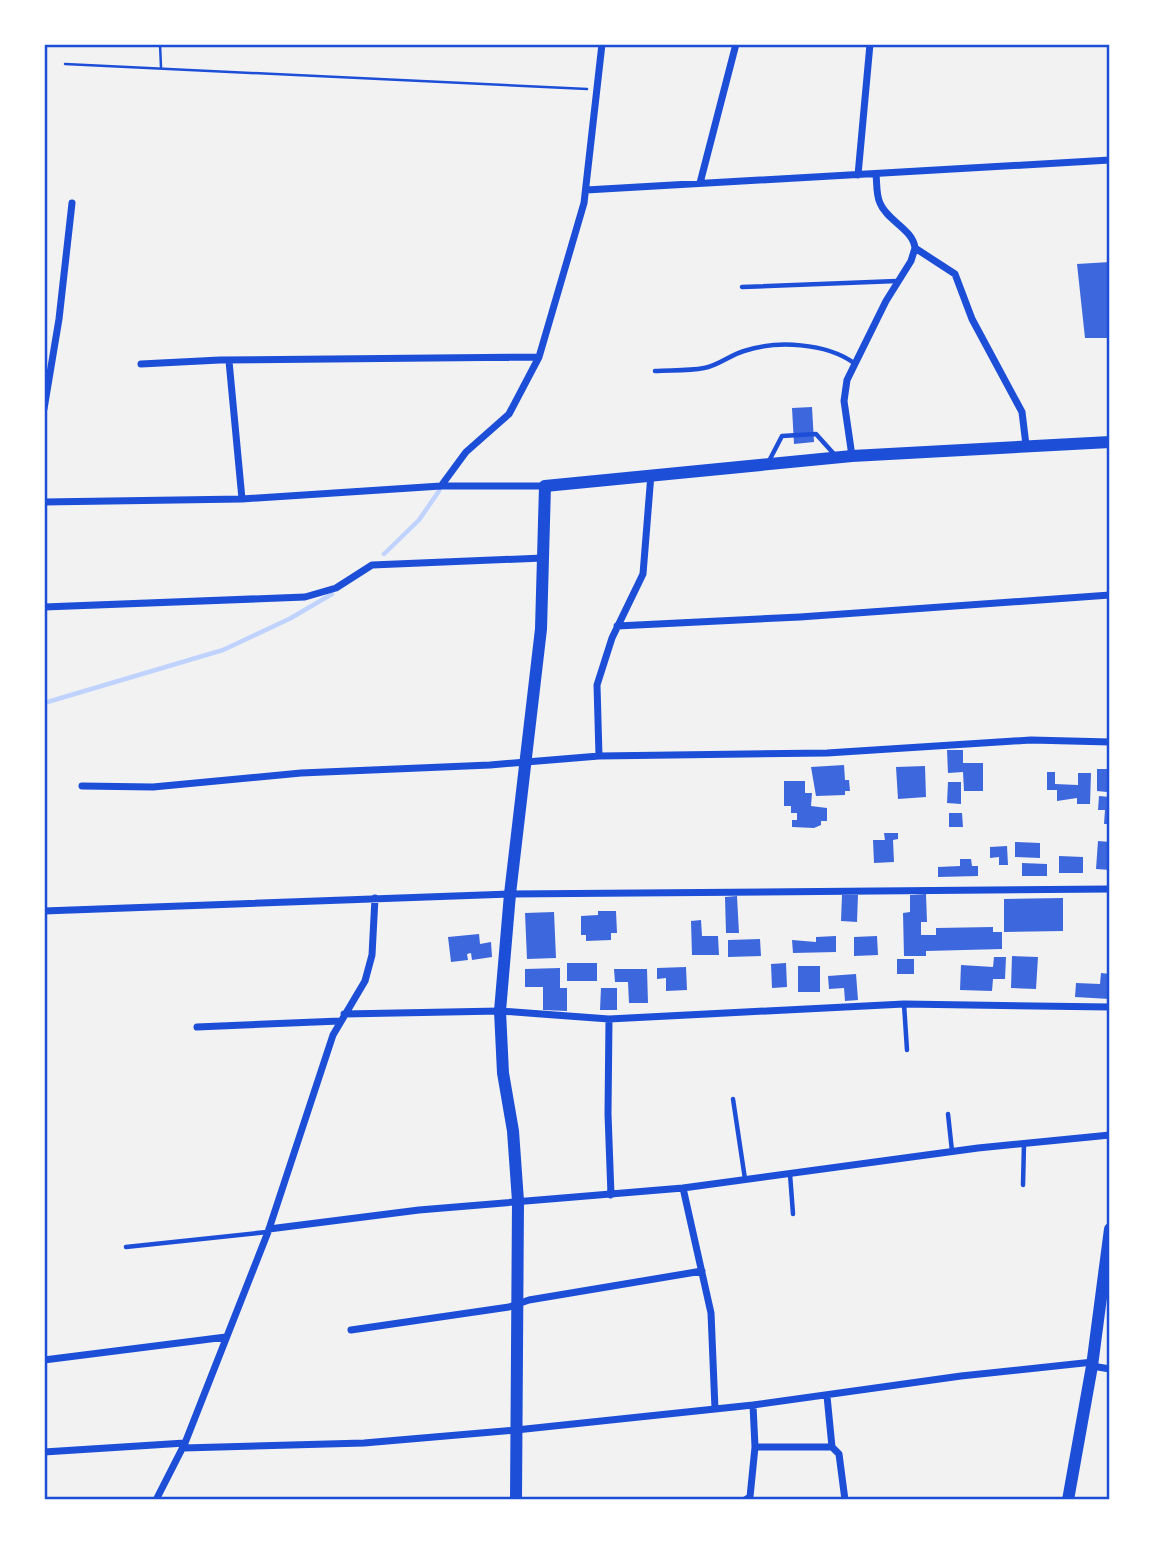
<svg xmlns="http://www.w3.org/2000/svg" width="1154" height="1544" viewBox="0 0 1154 1544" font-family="Helvetica,sans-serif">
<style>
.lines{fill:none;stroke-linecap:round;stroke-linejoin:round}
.stream{stroke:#bfd3fe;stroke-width:4.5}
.building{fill:#3d67dc}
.path{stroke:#1d4ed8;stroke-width:2.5}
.service{stroke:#1d4ed8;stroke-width:4.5}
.minor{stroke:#1d4ed8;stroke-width:7}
.primary{stroke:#1d4ed8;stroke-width:12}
.neatline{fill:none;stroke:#1d4ed8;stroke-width:2.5}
</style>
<rect width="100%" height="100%" fill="#f2f2f2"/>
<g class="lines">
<!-- stream -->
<path class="stream" d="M384,554l35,-34 20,-29
M44,703l179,-53 68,-32 41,-24"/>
</g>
<!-- building -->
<path class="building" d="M1110,262v76h-25l-8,-74z
M812,407l2,35 -20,2 -2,-36z
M947,750h16v13h20v28h-19l-1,-19 -15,1z
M844,765l1,15h4l1,11h-5v4l-29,1 -5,-29z
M925,766l1,31 -28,2 -2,-32z
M1097,769h11l-1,23 -10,-1z
M1047,772h8v12l23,1v-12h13l-1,31h-13v-6l-20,3v-11h-10z
M784,781h21v12h7l-1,13 16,2v13h-6v4l-7,3 -22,-1v-7h5v-7h-6v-7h-7z
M948,782h13v22l-14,-1z
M1099,796l11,1v27h-6l1,-14h-7z
M949,813h13l1,14h-14z
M884,833h14v6l-5,1 1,22 -20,1 -1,-23h12z
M1098,841l12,1v28l-14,-1z
M1015,842l25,1v15l-25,-1z
M1007,846l1,19h-9v-8l-9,1v-11z
M1059,856l24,1v16h-24z
M960,859h11l1,7h6v10l-40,1v-10l22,-1z
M1022,863l25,1v12h-25z
M926,894l1,28h-6v13h15v-7l57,-1v5h9v17l-76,2v5h-22l-1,-43 7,-1v-17z
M842,895h16l-1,27 -16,-1z
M737,896l2,37h-13l-1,-36z
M1063,898v33l-59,1v-33z
M598,911h18l1,22h-6v7l-25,1v-6h-5v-19l17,-1z
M554,912l2,46 -29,1 -2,-46z
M701,920l1,16h16l1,19h-27l-1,-34z
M479,934l1,10 11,-2 1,15 -20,3 -1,-7 -4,1 1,6 -17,2 -3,-25z
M836,936v16l-43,1 -1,-13 24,2v-5z
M877,936l1,19 -24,1v-19z
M760,939l1,17 -33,1v-17z
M1012,956l26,1 -2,32 -25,-1z
M994,957h12l-1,22h-12l-1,12 -32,-1 1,-25 32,2z
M897,959h17v15h-17z
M567,963h30v18h-30z
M786,963l1,24 -15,1 -1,-24z
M798,966h22v26h-22z
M686,967l1,23 -21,1v-13l-9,1v-11z
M560,968v20h7v23l-24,-1v-23h-18v-18z
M614,969h33l1,34h-19l-1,-21h-13z
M1101,973l9,1v25l-35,-2 1,-14 24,1z
M856,974l2,26 -13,1 -1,-13 -15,1 -1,-13z
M601,988h16v22h-17z"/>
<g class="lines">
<!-- path -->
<path class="path" d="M160,44l1,23
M65,64l522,25"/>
<!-- service -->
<path class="service" d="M742,287l155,-6
M655,371c16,-1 33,0 49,-3 14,-2 26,-13 40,-17 33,-11 82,-8 110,12
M769,461l13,-25 34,-2 18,20
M904,1004l3,46
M733,1099l12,80
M948,1114l4,37
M790,1174l3,40
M1023,1185l1,-41
M126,1247l141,-15"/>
<!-- minor -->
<path class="minor" d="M876,174c1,9 0,21 4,29 7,18 33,26 35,45l40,26 17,45 50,93 4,33
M858,175l12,-131
M700,183l36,-139
M586,190l524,-30
M229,361l13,138
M141,364l79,-4 319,-3
M44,409l15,-90 13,-116
M852,456l-8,-55 3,-21 39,-79 25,-40 4,-13
M441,486l25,-34 43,-38 30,-57 45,-154 18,-159
M44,502l198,-3 199,-13h104
M44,607l261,-10 31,-9 36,-23 171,-7
M617,626l183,-9 310,-22
M599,756l-2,-71 15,-47 31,-64 8,-100
M82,786l71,1 148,-14 189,-8 109,-9 228,-3 204,-13 79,2
M44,911l466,-17 600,-5
M344,1014l156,-3 109,8 295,-15 206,3
M609,1019l-1,95 3,81
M197,1027l143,-6
M683,1188l28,125 4,96
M269,1229l150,-19 264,-22 295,-40 132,-13
M351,1330l158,-23 20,-7 173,-29
M44,1360l182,-23
M1092,1366l18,3
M827,1396l5,51 7,7 6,46
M755,1447h77
M183,1448l181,-5 152,-13 237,-25 208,-29 132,-14
M44,1452l141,-9
M156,1500l29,-57 83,-211 65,-197 32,-54 7,-26 3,-57
M745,1500l5,-3 5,-50 -2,-42"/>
<!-- primary -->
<path class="primary" d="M516,1500l2,-299 -5,-70 -10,-58 -3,-62 10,-117 31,-265 4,-143 307,-30 258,-14
M1068,1500l24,-134 18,-137"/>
</g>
<!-- border -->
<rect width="1154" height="1544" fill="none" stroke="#ffffff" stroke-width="91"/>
<rect x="46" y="46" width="1062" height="1452" class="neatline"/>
</svg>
